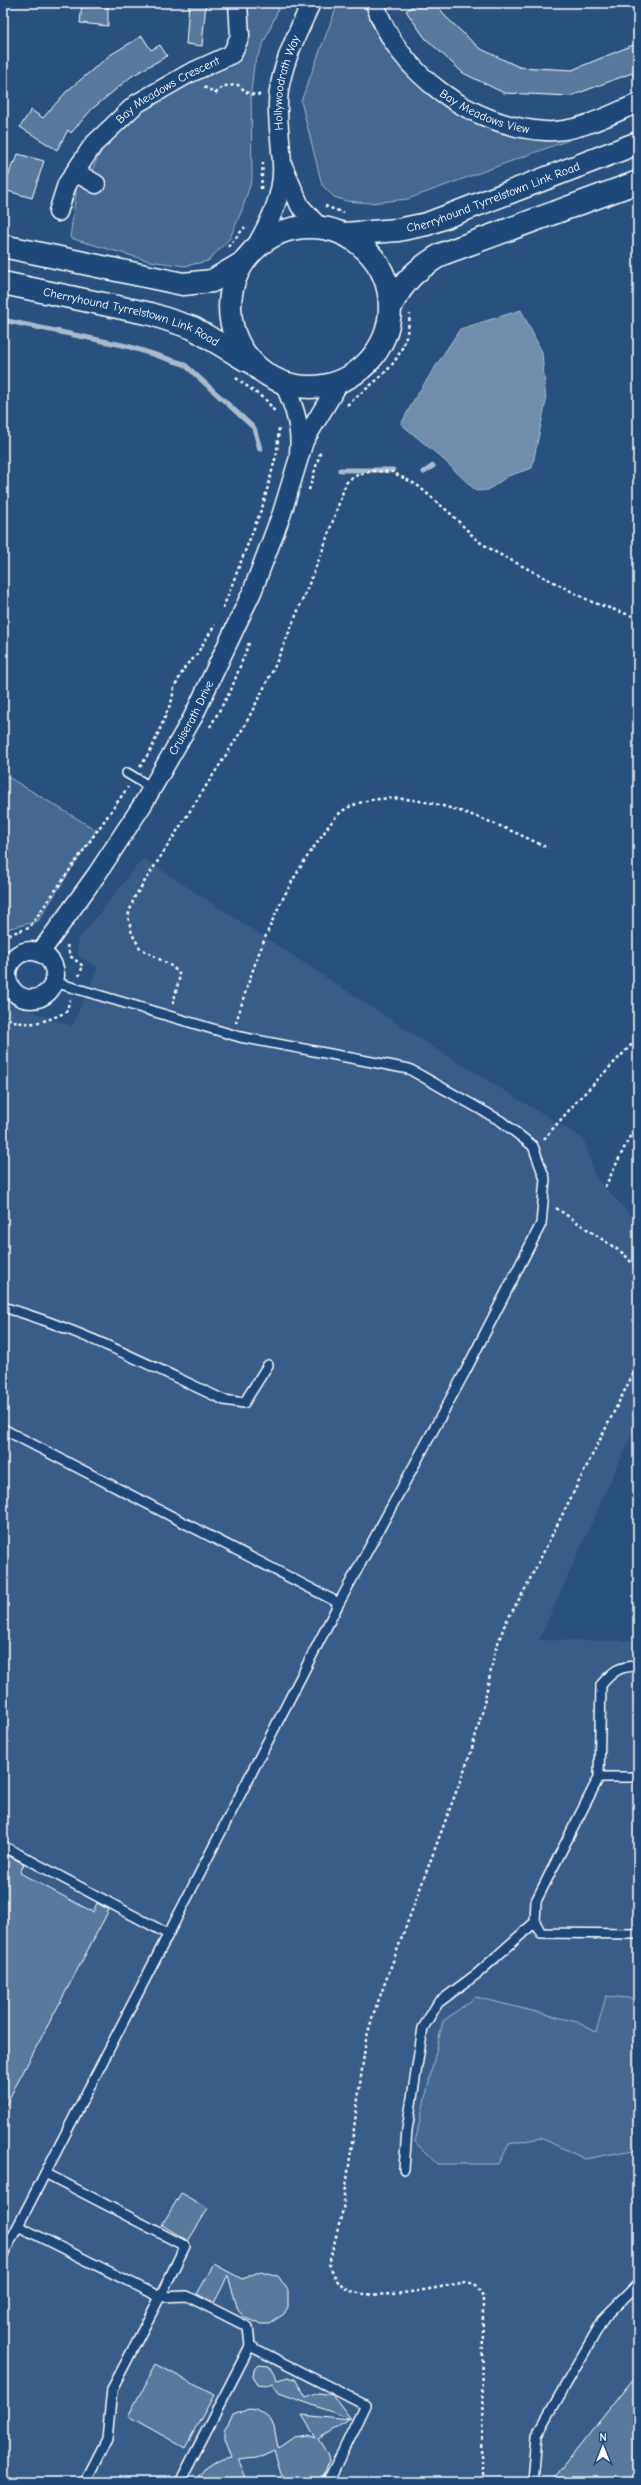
<svg xmlns="http://www.w3.org/2000/svg" width="641" height="2485" viewBox="0 0 641 2485" font-family="'Comic Neue',sans-serif">
<style>
.built{fill:#375d88}
.green{fill:#446890;stroke:#a2b4c8}
.water{fill:#718dab;stroke:#aabbcd}
.lines{fill:none;stroke-linecap:round;stroke-linejoin:round}
.stream{stroke:#aabbcd;stroke-width:5}
.building{fill:#5a7a9d;stroke:#fff}
.lane-casing{stroke:#fff;stroke-width:12}
.street-casing{stroke:#fff;stroke-width:21}
.secondary-casing{stroke:#fff;stroke-width:25}
.path{stroke:#fff;stroke-width:2.5;stroke-dasharray:3 3;stroke-linecap:butt}
.lane{stroke:#1f4a7a;stroke-width:9}
.street{stroke:#1f4a7a;stroke-width:18}
.secondary{stroke:#1f4a7a;stroke-width:22}
.labels{text-anchor:middle;dominant-baseline:central;stroke-width:3;stroke-linejoin:round;paint-order:stroke}
.street-label{font-size:12px;fill:#fff;stroke:#1f4a7a}
</style>
<rect width="100%" height="100%" fill="#28517f"/>
<filter id="ink" filterUnits="userSpaceOnUse"><feTurbulence type="fractalNoise" baseFrequency=".025" numOctaves="2"/><feDisplacementMap in="SourceGraphic" scale="8" xChannelSelector="R" yChannelSelector="G"/><feConvolveMatrix kernelMatrix="1 2 1 2 8 2 1 2 1" color-interpolation-filters="sRGB"/></filter>
<g filter="url(#ink)">
<!-- built -->
<path class="built" d="M143,858l293,191 148,90 11,38 43,46v197l-99,220 99,1v841h-635v-1481l69,25 26,-59 -20,-11v-16z"/>
<!-- green -->
<path class="green" d="M244,3h37l-27,62 -3,27 1,87 -10,31 -12,28 -22,23 -23,5 -35,-5 -80,-23 7,-53 23,4 -9,-17 13,-27 27,-33 101,-48z
M338,3h28l6,22 39,52 33,27 46,24 79,12 -161,59 -38,4 -24,-2 -12,-4 -12,-12 -21,-84z
M3,774l93,56 -58,91 -35,9z
M606,1996l32,3v150l-53,10 -44,-21 -32,6 -10,20h-62l-22,-22 28,-121 33,-24 101,25 19,10z"/>
<!-- water -->
<path class="water" d="M521,310l21,42 4,49 -14,67 -24,8 -20,14 -12,1 -32,-31 -43,-36 14,-26 45,-69z"/>
<g class="lines">
<!-- stream -->
<path class="stream" d="M3,320l124,26 57,18 70,64 6,21
M340,470h53
M424,472l9,-6"/>
</g>
<!-- building -->
<path class="building" d="M82,3h14v3h12v20l-28,-3z
M189,3h17l-4,43 -16,-2z
M417,3h19l10,14 33,31 40,19 53,3 66,-27v43l-6,-13 -61,23 -67,-3 -41,-20 -38,-35 -19,-27z
M142,36l9,14 9,-5 7,11 -35,20 -40,33 -21,24 -3,-3 -11,20 -37,-23 11,-17 12,8 23,-26 44,-37z
M18,154l26,7 -12,37 -28,-8 9,-28 2,1z
M3,1853l21,11 -4,9 73,39 4,-9 12,7 -106,200z
M181,2193l27,16 -20,32 -26,-16z
M214,2264l28,15 19,-8 17,5 10,14v17l-4,7 -15,10h-9l-16,-7 -6,-7 -10,-34 -14,27 -17,-9z
M156,2364l58,31 -29,53 -57,-32z
M259,2365l10,1 8,14 11,-3 7,2 11,19 13,-5 14,2 18,24 -72,-26 -7,-10 -7,3 -7,-1 -5,-8 1,-7z
M638,2373v109h-87z
M249,2409l8,1 13,9 4,7 4,22 16,-11 14,-2 8,3 -14,-23 47,5 -31,19 9,14 2,8 -5,15 -7,6h-27l-3,-2 -6,-7 -7,-23 -17,8 -19,2 10,22h-54l12,-15 7,-5 19,-4 -7,-20v-8l8,-15z"/>
<g class="lines">
<defs>
<path id="lane" d="M127,773l25,15
M3,1307c77,22 148,59 221,93l20,3 24,-38
M3,1429l336,174
M638,1666c-19,0 -25,5 -37,19l-2,92 -63,124 -1,21 6,11 97,1
M599,1777h39
M3,1846l165,88
M404,2169l3,-39 16,-102 15,-25 40,-30 57,-51
M45,2173l140,73 -25,51 27,-1 61,31 2,19 115,59 -37,77
M18,2226l142,71 -48,92 -5,50 -22,43
M3,2255l336,-652 126,-231 76,-148 4,-45 -12,-33 -32,-25 -92,-52 -169,-32 -186,-55
M180,2482l70,-136
M533,2482l4,-47 67,-117 34,-34"/>
<g id="street">
<path id="s1" d="M375,3c21,70 98,124 170,128 32,2 64,-16 93,-28"/>
<path d="M283,166l17,40 19,21"/>
<path d="M75,172l21,12"/>
<path id="s2" d="M58,212l9,-28 26,-39 43,-41 52,-30 44,-20 8,-18 -2,-33"/>
<path id="s3" d="M255,248c14,-25 29,-53 27,-83 -1,-28 -8,-57 -1,-85 6,-27 19,-52 30,-77"/>
<path d="M284,384c10,21 18,44 15,68"/>
<circle cx="31" cy="975" r="24"/>
<path id="s4" d="M40,953l57,-79 46,-70 50,-87 59,-125 30,-79 22,-72 35,-58"/>
</g>
<g id="secondary">
<circle cx="310" cy="307" r="80"/>
<path id="s5" d="M344,234l54,-4 29,-6 211,-81"/>
<path d="M3,246l180,38 29,-3 29,-17"/>
<path id="s6" d="M3,283l148,31 42,14 53,32"/>
<path d="M391,306c14,-27 26,-37 51,-52l196,-72"/>
</g>
</defs>
<!-- lane casing -->
<use href="#lane" class="lane-casing"/>
<!-- street casing -->
<use href="#street" class="street-casing"/>
<!-- secondary casing -->
<use href="#secondary" class="secondary-casing"/>
<!-- path -->
<path class="path" d="M204,87l14,7
M215,93l9,-7 14,-1 11,9 12,1
M261,189l2,-27
M325,206l19,7
M228,247l17,-20
M236,378l31,23 8,11
M347,405c34,-30 58,-39 63,-91
M309,490l12,-40
M223,608l40,-103 14,-53 2,-25
M210,727l21,-37 18,-47
M140,767l12,-19 20,-48 2,-12 12,-23 9,-8 20,-32
M3,936l26,-8 99,-141
M67,945l3,11 13,10 -4,10
M173,1004l7,-29 -7,-8 -33,-19 -8,-14 -4,-18 6,-18 110,-171 30,-59 21,-50 27,-66 24,-69 8,-7 19,-5 19,1 25,13 34,29 27,27 19,12 95,49 46,16
M3,1015c21,15 42,7 63,-3l4,-12
M236,1023c19,-65 42,-128 83,-183 9,-13 16,-26 30,-33 56,-27 147,16 199,41
M544,1139l33,-38 61,-63
M605,1187l33,-67
M556,1208l68,46 14,16
M482,2482l1,-189 -8,-9 -9,-2c-27,5 -109,25 -127,1 -4,-5 -7,-13 -10,-19l14,-55 23,-169 7,-25 98,-263 11,-39 13,-62 10,-27 20,-35 113,-225"/>
<!-- lane -->
<use href="#lane" class="lane"/>
<!-- street -->
<use href="#street" class="street"/>
<!-- secondary -->
<use href="#secondary" class="secondary"/>
</g>
</g>
<g class="labels">
<!-- street labels -->
<g class="street-label">
<text stroke="none"><textPath href="#s3" startOffset="172">Hollywoodrath Way</textPath></text>
<text stroke="none"><textPath href="#s2" startOffset="170">Bay Meadows Crescent</textPath></text>
<text stroke="none"><textPath href="#s1" startOffset="161">Bay Meadows View</textPath></text>
<text stroke="none"><textPath href="#s5" startOffset="155">Cherryhound Tyrrelstown Link Road</textPath></text>
<text stroke="none"><textPath href="#s6" startOffset="133">Cherryhound Tyrrelstown Link Road</textPath></text>
<text stroke="none"><textPath href="#s4" startOffset="280">Cruiserath Drive</textPath></text>
</g>
</g>
<!-- margin -->
<rect width="641" height="2485" fill="none" stroke="#1f4a7a" stroke-width="16"/>
<rect x="8" y="8" width="625" height="2469" fill="none" stroke="#fff" stroke-width="1.5" filter="url(#ink)"/>
<!-- north arrow -->
<g transform="translate(603 2447)" stroke="#1f4a7a" stroke-width="3" paint-order="stroke">
<path d="M0-3L7 15L0 10L-7 15Z" fill="#ffffff"/>
<text y="-6" font-size="11" font-weight="bold" text-anchor="middle" fill="#ffffff">N</text>
</g>
</svg>
